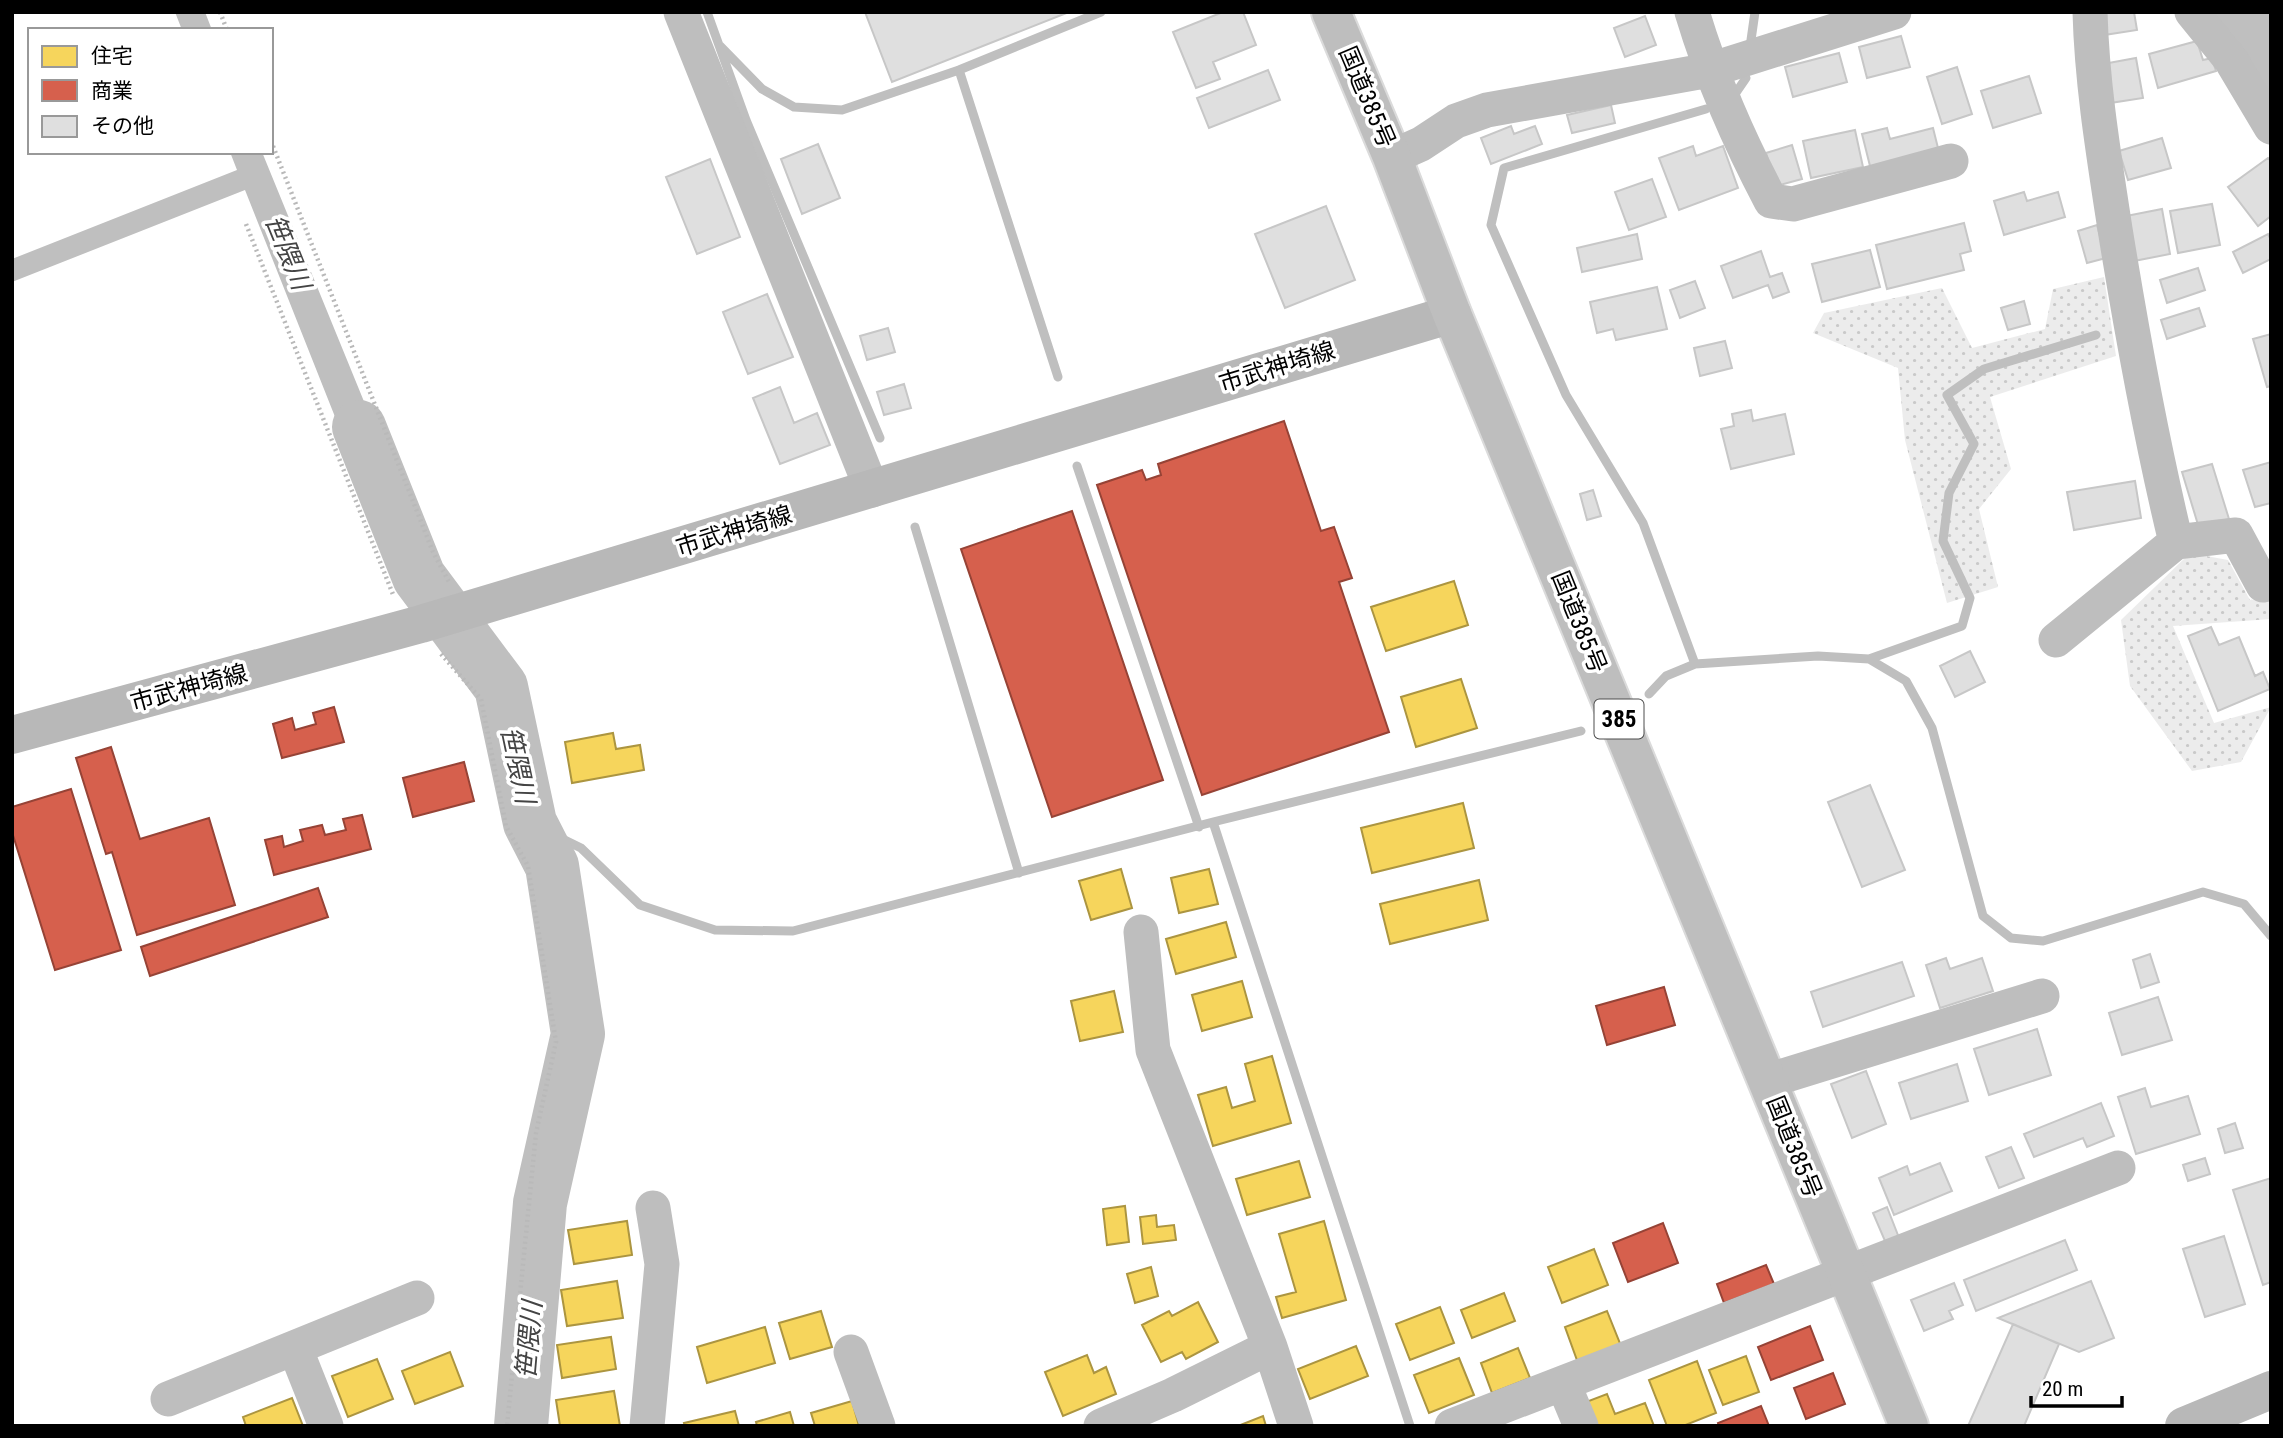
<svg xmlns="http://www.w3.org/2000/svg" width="2283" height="1438" viewBox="0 0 2283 1438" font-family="'Roboto Condensed','Noto Sans JP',sans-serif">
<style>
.grass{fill:url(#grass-dots)}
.water{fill:#bfbfbf}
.homes{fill:#f6d55c;stroke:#ac9540;stroke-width:2}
.shops{fill:#d6604d;stroke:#964336;stroke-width:2}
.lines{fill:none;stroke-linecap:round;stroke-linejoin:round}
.stream{stroke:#bfbfbf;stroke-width:9}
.river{stroke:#bfbfbf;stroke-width:54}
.building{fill:#dfdfdf;stroke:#c7c7c7;stroke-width:2}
.trunk-casing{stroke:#dbdbdb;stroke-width:42}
.path{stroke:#b9b9b9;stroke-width:4.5;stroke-dasharray:2 3.5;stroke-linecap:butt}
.minor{stroke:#bebebe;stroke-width:35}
.secondary{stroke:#b8b8b8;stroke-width:38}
.trunk{stroke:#bebebe;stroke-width:38}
.labels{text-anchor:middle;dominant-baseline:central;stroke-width:7;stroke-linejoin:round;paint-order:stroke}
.shield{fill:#fff;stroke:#4c4c4c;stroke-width:2}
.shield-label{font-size:23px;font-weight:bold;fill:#000}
.street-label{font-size:24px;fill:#000;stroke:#fff}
.water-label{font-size:26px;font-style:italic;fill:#444;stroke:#fff}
</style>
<defs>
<pattern id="grass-dots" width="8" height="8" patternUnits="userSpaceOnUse" patternTransform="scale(1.75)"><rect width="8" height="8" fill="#ececec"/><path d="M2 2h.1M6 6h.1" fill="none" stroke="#c9c9c9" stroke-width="1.8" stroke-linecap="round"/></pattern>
</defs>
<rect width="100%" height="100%" fill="#fff"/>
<!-- grass -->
<path class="grass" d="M2104,277l12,79 -126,41 21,72 -32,40 19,78 -51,16 -42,-163 -7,-72 -85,-35 11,-20 118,-25 30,60 73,-19 8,-40z
M2190,553l38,7 22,40 21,-3v22l-98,7 41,97 57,-16 -30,55 -49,9 -62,-85 -9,-66z"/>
<!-- water -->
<path class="water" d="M175,12h30l7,18h-30z
M230,152h32l139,340 -31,13 -125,-315 -233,92v-23l225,-89z"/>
<!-- homes -->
<path class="homes" d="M1454,581l14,44 -82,26 -15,-44z
M1461,679l16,49 -61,19 -15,-50z
M613,733l3,16 24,-4 4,25 -72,13 -7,-41z
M1463,803l11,45 -102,25 -11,-45z
M1121,869l11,39 -41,12 -12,-39z
M1209,869l9,35 -39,9 -8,-35z
M1479,880l9,40 -98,24 -10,-40z
M1226,922l10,35 -60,17 -10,-35z
M1242,981l10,36 -50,14 -10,-36z
M1114,991l9,41 -43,9 -9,-40z
M1272,1056l19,67 -78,23 -15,-51 28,-8 6,21 23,-7 -10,-37z
M1299,1161l11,36 -63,18 -11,-36z
M1125,1206l4,36 -22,3 -4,-36z
M1156,1215l1,12 17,-2 2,15 -33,4 -3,-27z
M627,1221l5,34 -58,9 -6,-34z
M1324,1221l22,79 -64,18 -6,-21 20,-5 -17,-58z
M1594,1249l14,36 -46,18 -14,-36z
M1151,1267l7,29 -23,7 -8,-29z
M617,1281l6,37 -56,8 -6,-36z
M1504,1293l11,28 -43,17 -11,-28z
M1198,1302l20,40 -32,17 -4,-7 -21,10 -19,-37 27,-14 3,5z
M1440,1307l14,36 -44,17 -14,-36z
M821,1311l11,36 -42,12 -11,-36z
M1607,1311l14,35 -43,17 -13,-36z
M765,1327l10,36 -68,20 -10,-36z
M611,1337l5,32 -54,9 -5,-33z
M1356,1346l12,30 -58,23 -12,-30z
M1518,1348l12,30 -38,15 -11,-30z
M450,1352l13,34 -48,18 -13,-33z
M1087,1355l7,18 12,-6 10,27 -53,22 -18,-44z
M1746,1356l13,36 -36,13 -14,-35z
M1459,1358l15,37 -45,18 -15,-38z
M377,1359l16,40 -45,18 -16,-41z
M1697,1361l19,52 -33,13h-16l-18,-46z
M614,1391l6,35h-60l-4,-26z
M1607,1394l8,20 30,-11 9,23h-59l-9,-24z
M292,1398l11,28h-57l-3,-9z
M852,1401l7,25h-44l-4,-13z
M735,1411l4,15h-54l-1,-3z
M790,1412l4,14h-37l-1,-4z
M1263,1416l3,10h-28z"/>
<!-- shops -->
<path class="shops" d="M1284,421l37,110 13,-4 18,51 -13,4 50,150 -187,63 -105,-310 45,-15 4,10 15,-5 -3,-11z
M1072,511l91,269 -111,37 -91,-268z
M334,707l10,35 -62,16 -9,-34 19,-6 3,12 21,-6 -3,-11z
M111,747l29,92 69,-21 26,87 -98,30 -25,-83 -6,2 -30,-96z
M464,762l10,39 -61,16 -10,-39z
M71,789l50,161 -66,20 -43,-138v-25z
M362,815l9,34 -97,26 -9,-35 17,-4 2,11 19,-6 -3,-11 22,-5 3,10 21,-5 -3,-11z
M318,888l10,29 -178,59 -9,-29z
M1664,987l11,38 -68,20 -11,-39z
M1663,1223l15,40 -50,19 -15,-39z
M1766,1265l8,19 -50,19 -7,-19z
M1810,1326l13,34 -52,20 -13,-33z
M1833,1373l12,31 -39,15 -12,-31z
M1761,1406l8,20h-50l-1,-3z"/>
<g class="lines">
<!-- stream -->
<path class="stream" d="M707,12l39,108 134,318
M1751,40l4,-28
M720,46l42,43 32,18 48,3 117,-40 142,-58
M959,70l99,307
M1733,97l13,-19
M1077,466l122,361
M915,527l104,346
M1869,659l93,-33 8,-28 -27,-57 6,-48 25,-49 -27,-49 37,-26 112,-34
M1695,664l-52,-141 -77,-128 -75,-170 13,-57 202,-59
M1649,694l17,-18 29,-12 123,-8 51,3 37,22 26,47 51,188 28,22 32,3 160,-49 41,12 27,32
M1213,822l197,604
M530,823l51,25 59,57 75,25 78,1 420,-109 368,-91"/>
<!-- river -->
<path class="river" d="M2239,12l32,57
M359,427l60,150 82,110 29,136 22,43 26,168 -38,169 -19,223"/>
</g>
<!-- building -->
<path class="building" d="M865,12h204l-177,70z
M1223,12h20l13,33 -43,17 7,17 -24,9 -23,-56z
M2109,12h25l3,18 -33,5 -3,-21z
M1645,16l11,29 -31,12 -11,-29z
M1901,36l9,31 -43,11 -8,-31z
M2197,41l6,19 9,-2 4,13 -58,17 -9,-34z
M1839,53l8,29 -54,15 -8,-30z
M2136,58l7,40 -33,5 -7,-39z
M1957,67l15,47 -30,10 -15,-47z
M1268,70l12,30 -71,28 -12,-30z
M2029,76l12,37 -48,15 -12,-37z
M1611,105l4,18 -43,10 -5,-18z
M1511,126l3,8 21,-8 7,18 -51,20 -10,-26z
M1887,128l3,11 43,-11 6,24 -68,18 -9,-36z
M1855,130l8,37 -52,11 -8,-37z
M2162,138l9,30 -43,12 -9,-29z
M818,144l22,54 -38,16 -21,-55z
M1792,145l10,34 -26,7 -10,-33z
M1693,146l3,10 27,-10 15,42 -59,22 -20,-52z
M2268,158l3,3v55l-13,10 -30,-39z
M710,159l30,78 -43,17 -31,-77z
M1652,179l14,38 -37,13 -14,-38z
M2024,192l3,9 31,-9 7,25 -61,18 -10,-34z
M2212,204l8,41 -42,8 -8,-42z
M1326,206l29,74 -70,28 -30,-74z
M2162,209l8,45 -36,7 -8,-45z
M1964,223l7,28 -11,3 4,16 -77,19 -11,-44z
M2097,225l9,33 -19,5 -9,-32z
M1637,234l5,25 -60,13 -5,-24z
M2268,234l3,6v19l-28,14 -10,-21z
M1870,250l10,37 -58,15 -10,-38z
M1761,251l9,26 12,-4 7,19 -16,6 -5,-13 -35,13 -12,-32z
M2198,268l7,22 -38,13 -7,-23z
M1695,281l10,27 -25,10 -10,-28z
M1657,287l10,42 -51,11 -3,-11 -16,4 -7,-31z
M767,294l26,63 -45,17 -25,-62z
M2024,301l6,23 -22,6 -7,-22z
M2199,308l6,18 -38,13 -6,-19z
M888,328l7,24 -28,8 -7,-24z
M2271,334v52l-4,1 -14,-48z
M1725,341l7,27 -32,8 -6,-28z
M904,384l7,24 -27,7 -7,-23z
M780,387l14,36 23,-10 13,32 -50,19 -27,-66z
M1751,410l2,11 32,-7 9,40 -63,15 -10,-40 13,-3 -2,-12z
M2271,462v41l-16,4 -12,-37z
M2212,464l17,55 -30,9 -17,-56z
M2135,481l6,37 -67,12 -7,-38z
M1593,490l8,26 -14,4 -7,-26z
M2211,627l8,18 20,-8 16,39 8,-4 7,17 -52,22 -30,-75z
M1970,651l15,31 -30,15 -15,-31z
M1870,785l35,85 -43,17 -34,-85z
M2150,954l9,28 -18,6 -8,-28z
M1946,958l4,11 32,-11 11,33 -53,17 -14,-43z
M1902,962l12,34 -91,31 -12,-35z
M2158,997l14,43 -50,15 -13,-42z
M2037,1029l14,46 -62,20 -15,-46z
M1957,1064l11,37 -57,18 -12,-36z
M1866,1071l20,53 -34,14 -21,-54z
M2145,1088l6,19 37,-11 12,38 -64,20 -18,-57z
M2101,1103l13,33 -27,11 -4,-9 -49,19 -10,-23z
M2235,1123l8,25 -18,5 -7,-24z
M2011,1147l13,31 -25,10 -13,-31z
M2205,1158l5,16 -22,7 -5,-16z
M1940,1163l12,28 -58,24 -15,-37 28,-12 3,9z
M2271,1178v104l-8,3 -30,-95z
M1887,1207l14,36 -13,5 -15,-35z
M2224,1236l21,68 -40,13 -22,-68z
M2065,1240l12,30 -101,41 -12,-31z
M2091,1281l23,57 -35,14 -81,-34z
M1954,1283l9,22 -14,6 4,8 -29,12 -13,-31z
M2013,1324l46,20 -35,82h-56z"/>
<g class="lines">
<defs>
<path id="trunk" d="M1331,12l61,145 60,157 457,1112"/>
</defs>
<!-- trunk casing -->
<use href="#trunk" class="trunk-casing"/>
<!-- path -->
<path class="path" d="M220,12l7,18
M271,141l162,411 16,30
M246,224l148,373
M441,654l40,45 25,127 22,40 28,176 -20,91 -29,293"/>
<!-- minor -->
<path class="minor" d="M681,12l191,478
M1692,12c21,69 46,126 79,189l22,3 158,-43
M2192,12l39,48 40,67
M1392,157l29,-13 35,-23 31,-11 223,-40 184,-58
M2176,542l60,-7 27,50 8,-2
M2056,640l120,-98c-25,-103 -44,-208 -61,-313 -11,-72 -23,-144 -25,-217
M1141,932l12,118 117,297
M1767,1081l275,-85
M295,1348l31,78
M851,1352l27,74
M1563,1383l18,43
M168,1399l249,-101
M647,1426l15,-162 -9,-56
M1101,1426l72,-31 97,-48 26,79
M1452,1426l666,-258"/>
<!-- secondary -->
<path class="secondary" d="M12,735l409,-111 1031,-310
M2184,1426l87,-36"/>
<!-- trunk -->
<use href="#trunk" class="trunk"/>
</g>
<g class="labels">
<!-- shield labels -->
<rect class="shield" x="1594.5" y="699.5" width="49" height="39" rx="5"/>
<g class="shield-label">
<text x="1619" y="719">385</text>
</g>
<!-- street labels -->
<g class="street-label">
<text transform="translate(1367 97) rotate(67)">国道385号</text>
<text transform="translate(1277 367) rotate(-17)">市武神埼線</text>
<text transform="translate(734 531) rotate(-17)">市武神埼線</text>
<text transform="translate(1579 622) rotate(68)">国道385号</text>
<text transform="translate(189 688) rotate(-15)">市武神埼線</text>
<text transform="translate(1794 1147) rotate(68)">国道385号</text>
</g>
<!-- water labels -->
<g class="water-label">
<text transform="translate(288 252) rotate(68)">笹隈川</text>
<text transform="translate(518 765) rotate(78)">笹隈川</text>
<text transform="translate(529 1340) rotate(-85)">笹隈川</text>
</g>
</g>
<!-- border -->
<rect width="2283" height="1438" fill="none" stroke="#000000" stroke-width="28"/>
<!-- legend -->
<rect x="28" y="28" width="245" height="126" fill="#ffffff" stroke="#999999" stroke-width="2"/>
<rect x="42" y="46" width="35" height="21" fill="#f6d55c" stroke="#999999" stroke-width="2"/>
<text x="91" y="63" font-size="21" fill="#000000">住宅</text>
<rect x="42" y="80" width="35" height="21" fill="#d6604d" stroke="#999999" stroke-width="2"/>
<text x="91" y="98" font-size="21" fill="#000000">商業</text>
<rect x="42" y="116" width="35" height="21" fill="#dfdfdf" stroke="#999999" stroke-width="2"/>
<text x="91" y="133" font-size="21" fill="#000000">その他</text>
<!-- scale -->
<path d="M2031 1396v10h91v-10" fill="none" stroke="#000000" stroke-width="3.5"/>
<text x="2042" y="1396" font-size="21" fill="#000000" stroke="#ffffff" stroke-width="5" paint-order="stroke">20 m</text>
</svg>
